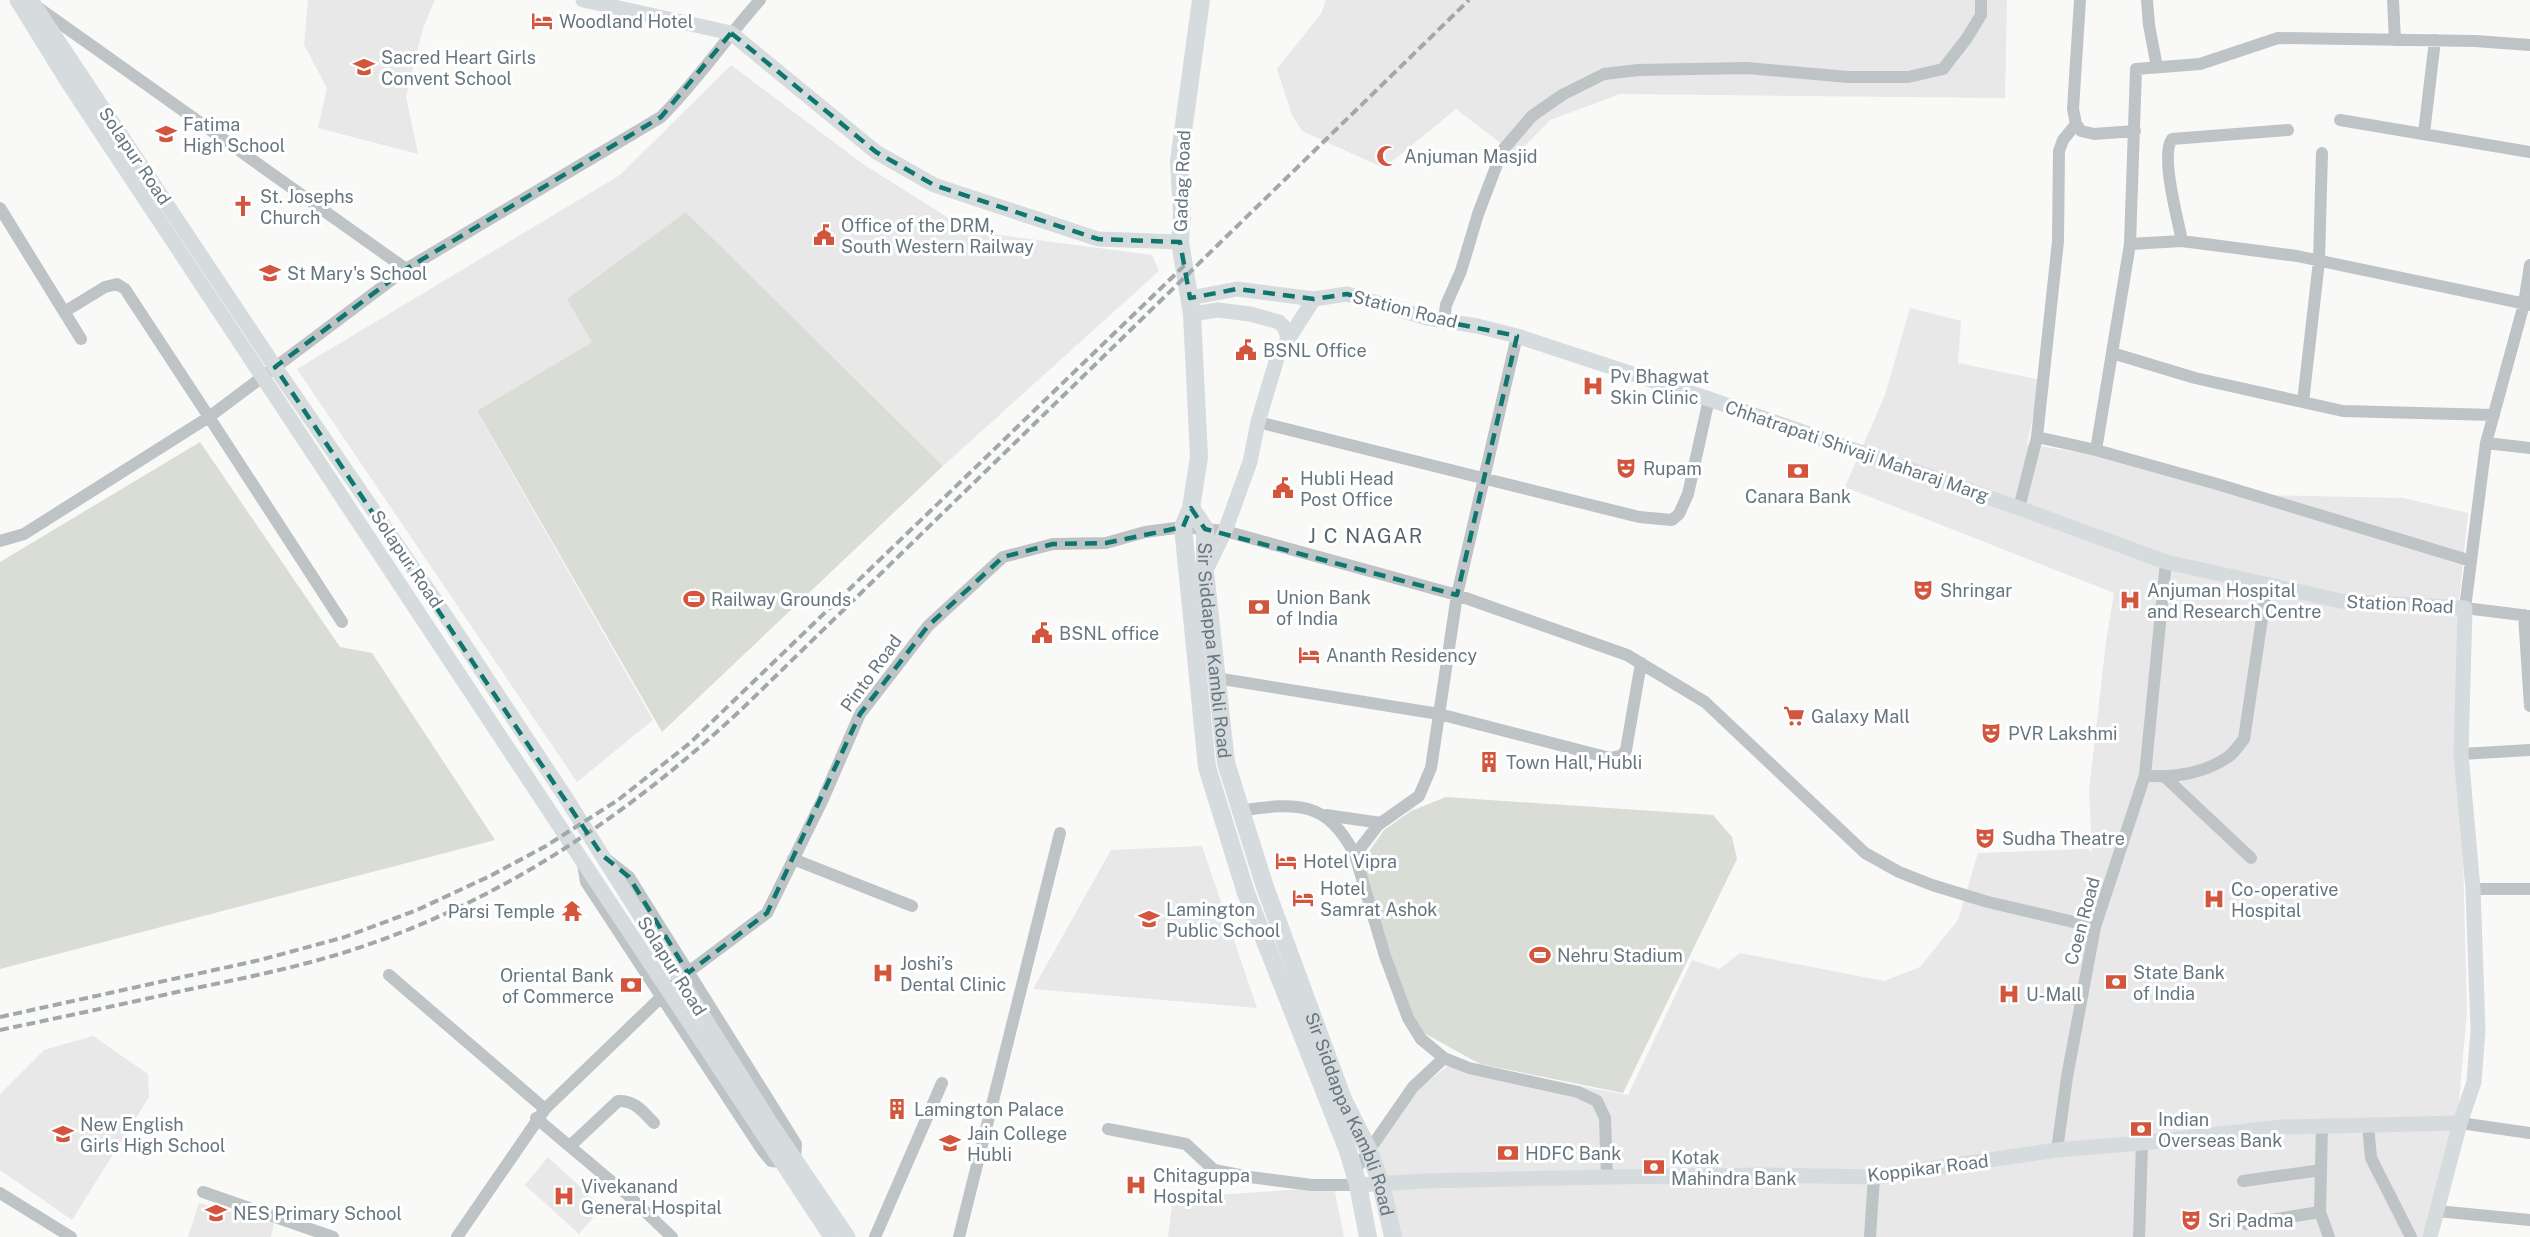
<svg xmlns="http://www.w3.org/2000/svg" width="2530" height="1237" viewBox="0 0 2530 1237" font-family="'Public Sans',sans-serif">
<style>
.built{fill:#e7e8e7}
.green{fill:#d9ddd6}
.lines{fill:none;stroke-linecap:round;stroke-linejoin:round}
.minor{stroke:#bec3c6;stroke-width:12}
.major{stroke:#d6dbde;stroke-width:15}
.highway{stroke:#d6dbde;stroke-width:18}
.rail{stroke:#a1a8ac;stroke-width:4;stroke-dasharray:9 4.5;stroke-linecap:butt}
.marked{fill:none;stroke:#0f766e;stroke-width:4.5;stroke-dasharray:12 8;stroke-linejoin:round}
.labels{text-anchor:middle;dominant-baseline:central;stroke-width:6;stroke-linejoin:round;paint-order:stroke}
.poi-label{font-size:18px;fill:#66767f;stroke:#fff;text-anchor:start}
.street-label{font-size:18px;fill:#66767f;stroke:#fff}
.neighbourhood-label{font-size:20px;letter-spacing:1.5px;fill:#58646b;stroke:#fff}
</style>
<rect width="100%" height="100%" fill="#f9f9f7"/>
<!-- built -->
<path class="built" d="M308,0h127l-12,28 -17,68 12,58 -100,-26 9,-40 -23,-43z
M1326,0h681l-2,98 -385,-4 -70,26 -34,35 -60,-46 -72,59 -82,-37 -10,-16 -15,-46 44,-55z
M731,65l132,99 106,67 183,24 7,16 -216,195 -257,-254 -118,87 24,43 -115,70 176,308 -76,62 -280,-413 323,-194z
M1910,308l51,13 -3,42 83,17 -14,64 121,20 108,31 147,3 65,15 -11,109 10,390 -9,100 -30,125h-1028l-20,-68 -2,-29 37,-48 41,-33 96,22 76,14 64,-135 27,9 21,-16 144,28 36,-14 38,-47 20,-67 109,-4 5,3 -3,-61 17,-149 8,-49 -269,-106 40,-92z
M1202,846l55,162 -224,-19 78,-139z
M93,1036l55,38 1,23 -77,123 -72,-50v-76l44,-44z
M548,1157l54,50 -23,27 -54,-49z
M1334,1187l10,50h-176l5,-39z
M199,1203l75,20 -3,14h-83z"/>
<!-- green -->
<path class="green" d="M686,212l257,254 -281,266 -185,-321 115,-69 -25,-43z
M200,442l140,205 32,6 123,187 -495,129v-407z
M1446,797l267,18 19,22 5,22 -114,234 -143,-29 -56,-31 -12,-14 -44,-128 -4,-32 20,-29 27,-19z"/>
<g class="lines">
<!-- minor -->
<path class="minor" d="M2080,0l-7,109 3,15 5,7 13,3 41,-3
M2147,0l2,25 8,42
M2393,0l2,40
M40,9l366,260
M2340,120l190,32
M2424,133l11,-93
M0,208l81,131
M2182,241c-4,-21 -22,-86 -10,-102l116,-9
M2130,244l52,-3 115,15 233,49
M2530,265l-6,39 -38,139 -21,165 65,8
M64,312l41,-25 12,-3 8,5 84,128 197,-148 255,-152c36,-36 65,-79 99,-117
M1444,320l2,-15 15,-34 17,-57 24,-63 30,-35 30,-21 42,-21 34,-4 109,-2 101,9h60l35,-8 24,-31 14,-23v-15
M1517,336l-60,259 -26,173 -12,28 -41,29 -23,30 30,101 23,62 13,21 23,19 25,10 109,24 19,9 8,17 2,59
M2303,402l16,-141 3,-108
M2494,415l-151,-4 -148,-33 -83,-25 18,-109 6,-175 64,-5 78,-26 197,3 55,4
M1258,422l381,95 33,3 7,-6 9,-20 21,-95
M2037,437l59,13 121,34 254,77
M2486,443l44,5
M2096,450l16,-97
M2019,508l18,-71 21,-196 1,-90 4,-11 13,-16
M0,541l24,-7 185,-117 133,205
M2524,615l6,91
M1216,678l223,36 171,44 11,-2 5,-6 15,-87
M2461,754l69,-4
M2145,775c27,4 60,-2 83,-18 6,-4 11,-12 16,-18l23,-154
M2166,778l85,80
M1240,811c56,-9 87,-11 115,44
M1326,815l55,8
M605,858l24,19 167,267 -1,15
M793,859l119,47
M583,864l3,18 176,268 9,11 11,1
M2473,889h57
M389,975l156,134
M536,1118l94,79 42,40
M2460,1123l70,10
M2322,1125l-2,87 9,25
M2368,1125l3,33 40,79
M1108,1129l78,15 28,26 36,7 62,8h46
M570,1146l48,-45c17,-1 25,11 36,22
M2057,1150l10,-73 28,-150 50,-152 21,-213
M1354,1172l59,-85 31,-29
M2243,1181l78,-11
M203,1192l130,45
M0,1193l71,44
M2437,1211l93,9
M2245,1224l75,-12
M457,1237l88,-128 138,-133 84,-63 56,-114 37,-85 68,-88 75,-69 50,-13 53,-1 39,-11 38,-5 42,4 232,64 170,60 78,47 160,151 34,19 33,13 56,17 107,25
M875,1237l67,-154
M959,1237l101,-404
M1870,1237l4,-60
M2139,1237l3,-94"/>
<!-- major -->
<path class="major" d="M17,0l50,81 764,1156
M31,0l244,367 162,236 127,192 208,330 76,112
M583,0l148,33 145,119 58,33 164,54 82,3
M1190,298l47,-9 77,10 33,-5 80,24 50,8 40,10 192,63 310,109 147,54 175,39 124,7 -4,146 12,135 5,141 -4,52 -14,41 -30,114
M1192,314l26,-4 32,4 29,8 6,6 3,11
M1206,570l19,-39 25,-69 8,-40 20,-67 36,-56
M1358,1185l66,-4 183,-4 159,-2 108,2 183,-27 85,-7 140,-16 178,-4"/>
<!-- highway -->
<g class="highway">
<path d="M1201,0l-22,161 3,52 -2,29 12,72 7,143 -8,51 -8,19 24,240 39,126 102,258 10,34 10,52"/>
<path id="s1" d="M1191,508l14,21v42l21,192 39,124 78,212 26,52 12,33 12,53"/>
</g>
<!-- rail -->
<path class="rail" d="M0,1017l260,-57 85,-23 72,-27 73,-34 56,-30 72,-46 72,-57 496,-479
M0,1030c62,-13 124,-26 186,-40 54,-11 109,-22 163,-39 150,-48 282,-137 396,-245l724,-706"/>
</g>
<!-- marked area -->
<path class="marked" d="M731,33l145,119 58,33 164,54 82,3 10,56 47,-9 77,10 33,-5 80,24 90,18 -60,259 -252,-66 -14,-21 -8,19 -77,16 -53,1 -50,13 -75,69 -68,88 -93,199 -79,60 -59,-96 -27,-22 -327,-488 131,-98 255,-152z"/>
<!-- icons -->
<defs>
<symbol id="hotel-bare" viewBox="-9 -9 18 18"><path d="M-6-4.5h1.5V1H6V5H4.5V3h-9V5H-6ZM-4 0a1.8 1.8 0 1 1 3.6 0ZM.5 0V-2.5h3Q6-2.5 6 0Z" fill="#d3553d" stroke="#fff" stroke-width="2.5" paint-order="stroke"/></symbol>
<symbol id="school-bare" viewBox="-9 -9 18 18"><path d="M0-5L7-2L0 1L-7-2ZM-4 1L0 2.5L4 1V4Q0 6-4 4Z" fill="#d3553d" stroke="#fff" stroke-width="2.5" paint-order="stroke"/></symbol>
<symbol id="mosque-bare" viewBox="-9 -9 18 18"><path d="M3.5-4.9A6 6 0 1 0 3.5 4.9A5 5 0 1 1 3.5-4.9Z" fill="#d3553d" stroke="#fff" stroke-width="2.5" paint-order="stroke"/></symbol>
<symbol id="church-bare" viewBox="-9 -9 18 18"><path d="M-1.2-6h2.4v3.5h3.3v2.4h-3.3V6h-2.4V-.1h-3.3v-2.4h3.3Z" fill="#d3553d" stroke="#fff" stroke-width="2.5" paint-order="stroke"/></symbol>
<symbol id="civic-bare" viewBox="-9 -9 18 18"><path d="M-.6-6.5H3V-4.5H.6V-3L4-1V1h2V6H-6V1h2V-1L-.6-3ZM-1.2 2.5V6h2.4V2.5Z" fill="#d3553d" stroke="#fff" stroke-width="2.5" paint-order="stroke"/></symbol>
<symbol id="hospital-bare" viewBox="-9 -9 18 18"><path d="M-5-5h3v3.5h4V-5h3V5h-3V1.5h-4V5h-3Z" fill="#d3553d" stroke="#fff" stroke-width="2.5" paint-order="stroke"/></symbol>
<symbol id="theatre-bare" viewBox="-9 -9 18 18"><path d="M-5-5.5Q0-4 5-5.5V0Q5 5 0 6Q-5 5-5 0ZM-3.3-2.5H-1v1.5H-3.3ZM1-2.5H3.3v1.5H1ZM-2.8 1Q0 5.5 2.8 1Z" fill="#d3553d" stroke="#fff" stroke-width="2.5" paint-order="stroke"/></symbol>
<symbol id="bank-bare" viewBox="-9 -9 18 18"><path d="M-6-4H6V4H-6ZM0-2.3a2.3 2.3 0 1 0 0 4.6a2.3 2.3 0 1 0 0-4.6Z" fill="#d3553d" stroke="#fff" stroke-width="2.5" paint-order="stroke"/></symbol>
<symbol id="stadium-bare" viewBox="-9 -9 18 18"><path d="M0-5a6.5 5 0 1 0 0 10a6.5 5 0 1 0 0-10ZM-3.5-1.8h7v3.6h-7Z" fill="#d3553d" stroke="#fff" stroke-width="2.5" paint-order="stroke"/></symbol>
<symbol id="supermarket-bare" viewBox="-9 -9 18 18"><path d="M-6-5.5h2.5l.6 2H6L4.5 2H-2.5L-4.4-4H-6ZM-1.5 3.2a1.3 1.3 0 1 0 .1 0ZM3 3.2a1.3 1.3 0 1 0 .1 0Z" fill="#d3553d" stroke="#fff" stroke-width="2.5" paint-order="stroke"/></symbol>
<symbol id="building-bare" viewBox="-9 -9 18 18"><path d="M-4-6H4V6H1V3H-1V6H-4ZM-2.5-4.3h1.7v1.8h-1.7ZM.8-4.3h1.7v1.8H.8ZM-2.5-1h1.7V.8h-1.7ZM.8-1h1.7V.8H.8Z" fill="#d3553d" stroke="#fff" stroke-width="2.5" paint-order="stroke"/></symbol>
<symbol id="temple-bare" viewBox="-9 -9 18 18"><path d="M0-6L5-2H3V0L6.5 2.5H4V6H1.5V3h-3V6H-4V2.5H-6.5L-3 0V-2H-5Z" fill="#d3553d" stroke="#fff" stroke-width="2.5" paint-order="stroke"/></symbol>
<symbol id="university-bare" viewBox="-9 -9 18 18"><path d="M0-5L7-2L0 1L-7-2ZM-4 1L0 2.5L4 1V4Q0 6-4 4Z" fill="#d3553d" stroke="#fff" stroke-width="2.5" paint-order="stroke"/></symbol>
</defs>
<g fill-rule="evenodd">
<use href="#hotel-bare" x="527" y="6" width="30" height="30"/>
<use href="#school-bare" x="349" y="52" width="30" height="30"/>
<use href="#school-bare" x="151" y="119" width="30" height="30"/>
<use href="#mosque-bare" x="1372" y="141" width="30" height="30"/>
<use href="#church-bare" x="228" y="191" width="30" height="30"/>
<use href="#civic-bare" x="809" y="220" width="30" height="30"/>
<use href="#school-bare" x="255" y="258" width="30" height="30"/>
<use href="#civic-bare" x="1231" y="335" width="30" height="30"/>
<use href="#hospital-bare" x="1578" y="371" width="30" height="30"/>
<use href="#theatre-bare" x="1611" y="453" width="30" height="30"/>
<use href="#bank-bare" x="1783" y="456" width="30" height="30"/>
<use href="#civic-bare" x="1268" y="473" width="30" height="30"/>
<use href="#theatre-bare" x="1908" y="575" width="30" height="30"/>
<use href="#stadium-bare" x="679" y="584" width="30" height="30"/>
<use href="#hospital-bare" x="2115" y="585" width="30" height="30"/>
<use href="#bank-bare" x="1244" y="592" width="30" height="30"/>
<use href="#civic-bare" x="1027" y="618" width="30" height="30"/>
<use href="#hotel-bare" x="1294" y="640" width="30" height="30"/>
<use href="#supermarket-bare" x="1779" y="701" width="30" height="30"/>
<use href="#theatre-bare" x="1976" y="718" width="30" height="30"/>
<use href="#building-bare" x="1474" y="747" width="30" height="30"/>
<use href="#theatre-bare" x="1970" y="823" width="30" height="30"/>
<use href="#hotel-bare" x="1271" y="846" width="30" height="30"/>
<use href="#hotel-bare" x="1288" y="883" width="30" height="30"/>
<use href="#hospital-bare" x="2199" y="884" width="30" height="30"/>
<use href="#temple-bare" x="557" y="896" width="30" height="30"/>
<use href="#school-bare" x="1134" y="904" width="30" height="30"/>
<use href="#stadium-bare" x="1525" y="940" width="30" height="30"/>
<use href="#hospital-bare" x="868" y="958" width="30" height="30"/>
<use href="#bank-bare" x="2101" y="967" width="30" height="30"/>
<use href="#bank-bare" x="616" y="970" width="30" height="30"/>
<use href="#hospital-bare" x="1994" y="979" width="30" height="30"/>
<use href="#building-bare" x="882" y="1094" width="30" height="30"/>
<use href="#bank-bare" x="2126" y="1114" width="30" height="30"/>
<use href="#school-bare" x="48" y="1119" width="30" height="30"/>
<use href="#university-bare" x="935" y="1128" width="30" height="30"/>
<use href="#bank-bare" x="1493" y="1138" width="30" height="30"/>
<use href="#bank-bare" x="1639" y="1152" width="30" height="30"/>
<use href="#hospital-bare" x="1121" y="1170" width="30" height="30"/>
<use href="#hospital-bare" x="549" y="1181" width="30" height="30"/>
<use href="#school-bare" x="201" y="1198" width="30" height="30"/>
<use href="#theatre-bare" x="2176" y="1205" width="30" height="30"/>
</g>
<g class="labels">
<!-- poi labels -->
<g class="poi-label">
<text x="559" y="21">Woodland Hotel</text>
<text x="381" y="57">Sacred Heart Girls<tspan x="381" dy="21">Convent School</tspan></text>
<text x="183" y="124">Fatima<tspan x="183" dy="21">High School</tspan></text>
<text x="1404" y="156">Anjuman Masjid</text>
<text x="260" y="196">St. Josephs<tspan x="260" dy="21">Church</tspan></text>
<text x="841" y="225">Office of the DRM,<tspan x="841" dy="21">South Western Railway</tspan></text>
<text x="287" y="273">St Mary's School</text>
<text x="1263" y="350">BSNL Office</text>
<text x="1610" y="376">Pv Bhagwat<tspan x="1610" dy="21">Skin Clinic</tspan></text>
<text x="1643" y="468">Rupam</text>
<text x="1300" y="478">Hubli Head<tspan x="1300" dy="21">Post Office</tspan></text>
<text x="1798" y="496" text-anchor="middle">Canara Bank</text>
<text x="1940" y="590">Shringar</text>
<text x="2147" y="590">Anjuman Hospital<tspan x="2147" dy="21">and Research Centre</tspan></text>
<text x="1276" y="597">Union Bank<tspan x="1276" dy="21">of India</tspan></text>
<text x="711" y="599">Railway Grounds</text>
<text x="1059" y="633">BSNL office</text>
<text x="1326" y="655">Ananth Residency</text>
<text x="1811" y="716">Galaxy Mall</text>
<text x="2008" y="733">PVR Lakshmi</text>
<text x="1506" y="762">Town Hall, Hubli</text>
<text x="2002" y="838">Sudha Theatre</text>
<text x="1303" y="861">Hotel Vipra</text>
<text x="1320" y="888">Hotel<tspan x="1320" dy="21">Samrat Ashok</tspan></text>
<text x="2231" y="889">Co-operative<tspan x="2231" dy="21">Hospital</tspan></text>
<text x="1166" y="909">Lamington<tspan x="1166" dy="21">Public School</tspan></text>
<text x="555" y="911" text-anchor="end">Parsi Temple</text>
<text x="1557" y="955">Nehru Stadium</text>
<text x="900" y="963">Joshi’s<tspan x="900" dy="21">Dental Clinic</tspan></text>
<text x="2133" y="972">State Bank<tspan x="2133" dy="21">of India</tspan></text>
<text x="614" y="975" text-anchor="end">Oriental Bank<tspan x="614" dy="21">of Commerce</tspan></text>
<text x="2026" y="994">U-Mall</text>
<text x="914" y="1109">Lamington Palace</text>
<text x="2158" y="1119">Indian<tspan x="2158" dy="21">Overseas Bank</tspan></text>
<text x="80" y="1124">New English<tspan x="80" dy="21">Girls High School</tspan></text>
<text x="967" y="1133">Jain College<tspan x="967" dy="21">Hubli</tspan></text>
<text x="1525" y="1153">HDFC Bank</text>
<text x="1671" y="1157">Kotak<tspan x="1671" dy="21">Mahindra Bank</tspan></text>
<text x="1153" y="1175">Chitaguppa<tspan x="1153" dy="21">Hospital</tspan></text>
<text x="581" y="1186">Vivekanand<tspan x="581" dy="21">General Hospital</tspan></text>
<text x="233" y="1213">NES Primary School</text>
<text x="2208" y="1220">Sri Padma</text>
</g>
<!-- street labels -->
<g class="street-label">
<text transform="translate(135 156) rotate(56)">Solapur Road</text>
<text transform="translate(1182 181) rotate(-88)">Gadag Road</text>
<text transform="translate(1405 309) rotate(14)">Station Road</text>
<text transform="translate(1857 451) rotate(19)">Chhatrapati Shivaji Maharaj Marg</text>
<text transform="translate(407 559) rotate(56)">Solapur Road</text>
<text transform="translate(2400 604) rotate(3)">Station Road</text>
<text stroke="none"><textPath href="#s1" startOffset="147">Sir Siddappa Kambli Road</textPath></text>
<text transform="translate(871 673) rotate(-54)">Pinto Road</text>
<text transform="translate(2082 921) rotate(-75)">Coen Road</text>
<text transform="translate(672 966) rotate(58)">Solapur Road</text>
<text stroke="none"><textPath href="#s1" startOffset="633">Sir Siddappa Kambli Road</textPath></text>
<text transform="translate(1928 1168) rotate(-7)">Koppikar Road</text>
</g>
<!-- neighbourhood labels -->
<g class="neighbourhood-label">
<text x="1366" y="536">J C NAGAR</text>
</g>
</g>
</svg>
